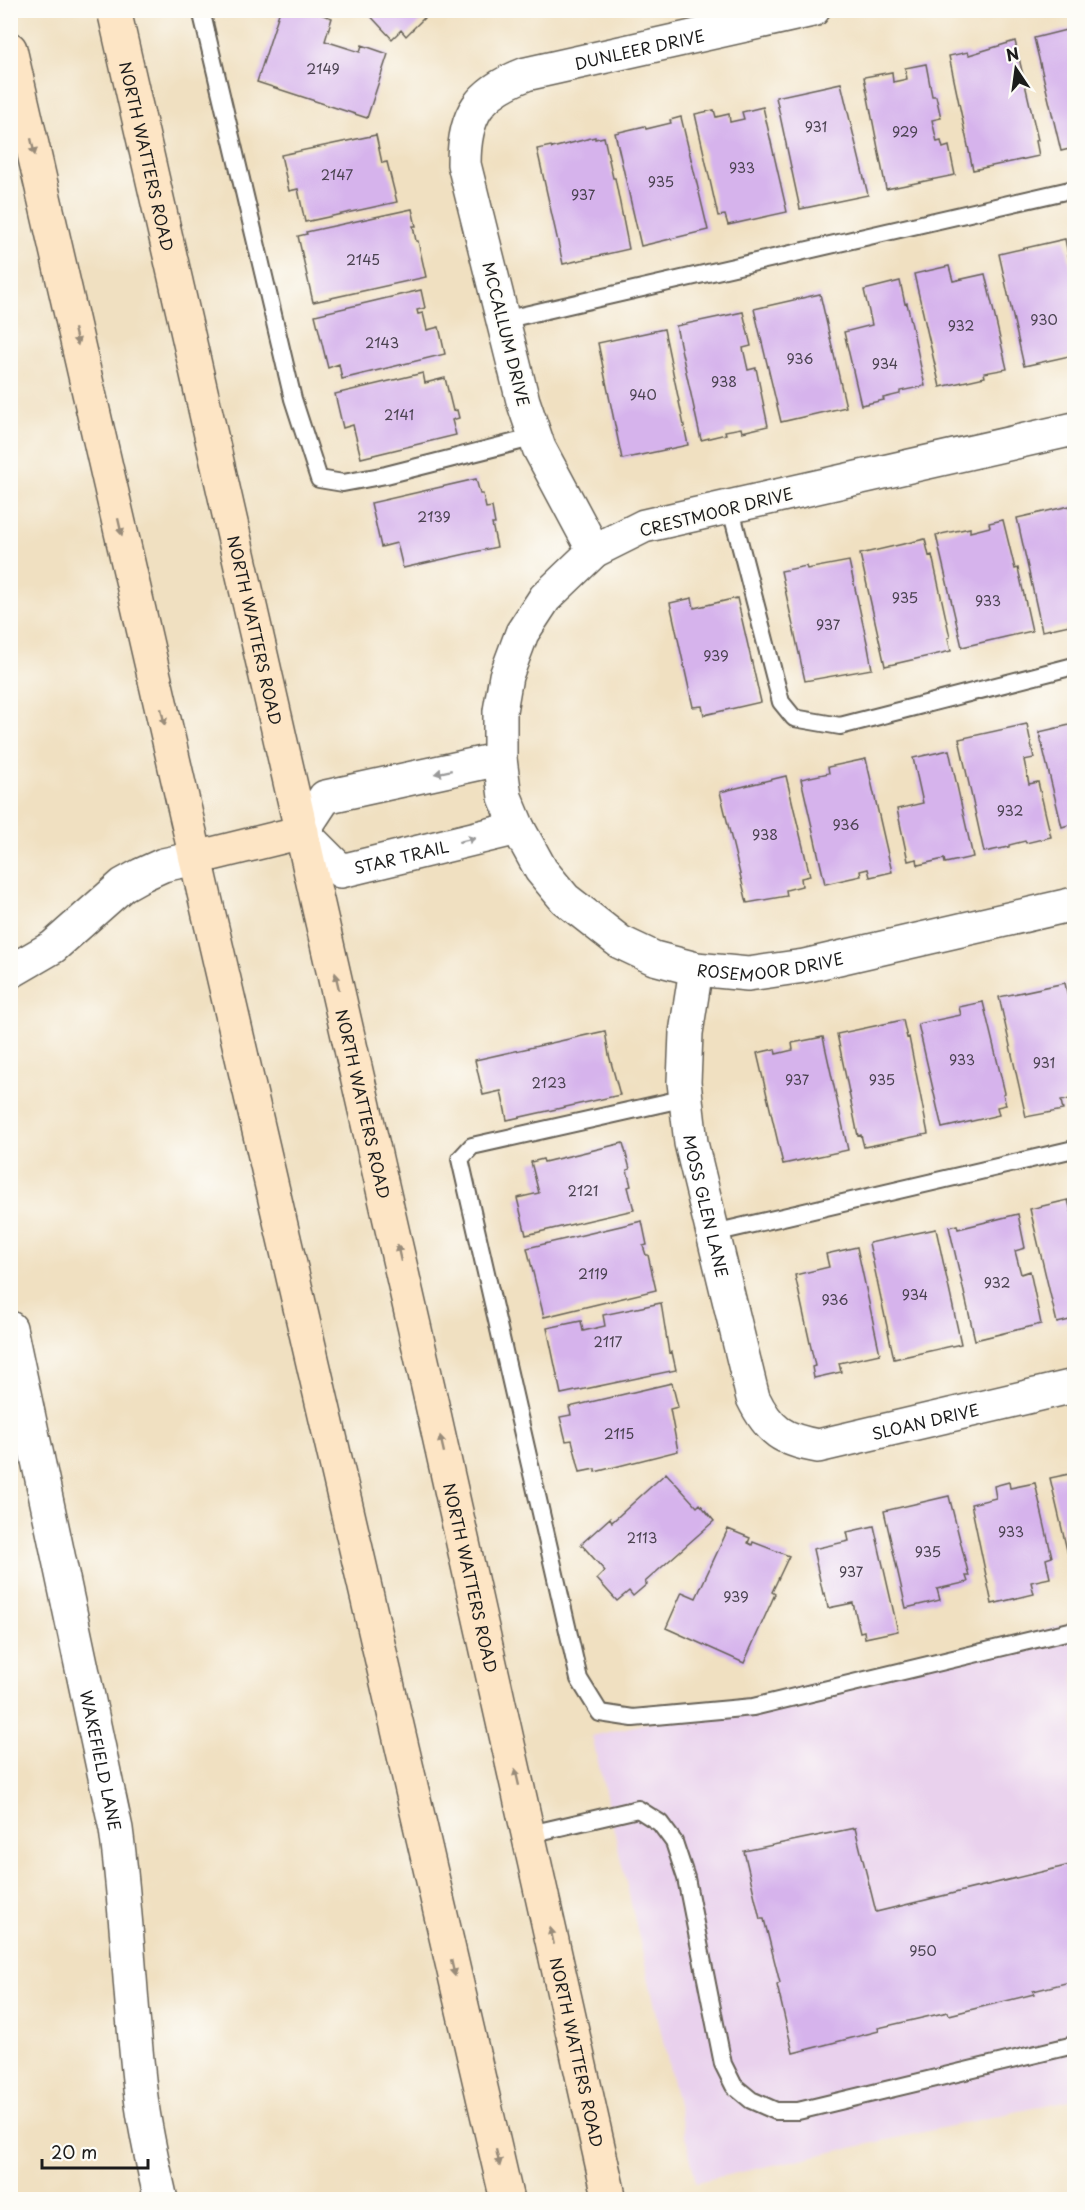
<svg xmlns="http://www.w3.org/2000/svg" width="1085" height="2210" viewBox="0 0 1085 2210" font-family="'Playpen Sans',sans-serif">
<style>
.built{fill:#e9d1ed}
.building{fill:#d6b3ec}
.lines{fill:none;stroke-linecap:round;stroke-linejoin:round}
.service-casing{stroke:#666156;stroke-width:20}
.minor-casing{stroke:#666156;stroke-width:36}
.secondary-casing{stroke:#666156;stroke-width:36}
.service{stroke:#fff;stroke-width:16}
.minor{stroke:#fff;stroke-width:33}
.secondary{stroke:#fde5c5;stroke-width:33}
.oneway{fill:#988b79}
.oneway2{fill:#999}
.labels{text-anchor:middle;dominant-baseline:central;stroke-width:4.5;stroke-linejoin:round;paint-order:stroke}
.number-label{font-size:14px;fill:#4a4250}
.street-label{font-size:16px;fill:#1c1c1c;stroke:#fdfcf7}
</style>
<rect width="100%" height="100%" fill="#fdfcf7"/>
<filter id="ink" filterUnits="userSpaceOnUse"><feTurbulence type="fractalNoise" baseFrequency=".0167" numOctaves="2"/><feDisplacementMap in="SourceGraphic" scale="12" xChannelSelector="R" yChannelSelector="G"/><feConvolveMatrix kernelMatrix="1 2 1 2 8 2 1 2 1" color-interpolation-filters="sRGB"/></filter>
<filter id="wash" filterUnits="userSpaceOnUse"><feTurbulence type="fractalNoise" baseFrequency=".008" numOctaves="4" result="noise"/><feDisplacementMap in="SourceGraphic" scale="24" xChannelSelector="R" yChannelSelector="G"/><feGaussianBlur stdDeviation="1.35" result="paint"/><feColorMatrix in="noise" values="0 0 0 0 0 0 0 0 0 0 0 0 0 0 0 0 0 1.4 0 .05"/><feComposite in="paint" operator="in"/></filter>
<g filter="url(#wash)">
<rect width="100%" height="100%" fill="#f0e0c1"/>
<!-- built -->
<path class="built" d="M1074,1623v476l-378,83 -104,-446z"/>
<g id="blocks">
<!-- building -->
<path class="building" d="M280,10h28l24,8 -7,23 35,11 2,-7 26,9 -21,64 -110,-36z
M365,10h67l-26,26 -5,-6 -9,9z
M1074,28v120l-13,3 -27,-113z
M1015,41l23,99 -2,1 3,15 -66,14 -24,-114 19,-4 1,3z
M926,64l6,32h4l5,22 -9,2 5,22 4,-1 2,7 6,-2 6,29 -69,14 -22,-112 28,-5 1,10 14,-3 -2,-11z
M841,83l27,112 -68,14 -24,-112z
M763,107l24,105 -59,13 -3,-10 -7,1 -23,-102 19,-4 2,7 13,-3 1,8 14,-3 -2,-7z
M681,117l27,113 -67,16 -26,-113 30,-7 1,3 25,-6 -1,-3z
M376,135l6,28 5,-1 10,40 -92,20 -7,-33 -9,2 -8,-36z
M595,137v2l9,-2 9,41h2l14,71 -66,15 -26,-115 14,-3 1,2z
M412,209l4,17h-3l3,15h2l8,36 -113,25 -15,-66 9,-2 -1,-2z
M1065,239l9,44v72l-50,11 -25,-112z
M949,266l4,15 32,-7 22,95 -23,4 1,4 -45,10 -26,-113z
M900,281l5,23 2,-1 18,83 -25,5v3l-17,4 1,2 -23,5 -17,-73 28,-7 -8,-35z
M421,290l4,18 -8,2 1,4 5,-1 4,17 12,-3 6,27 -103,25 -3,-15 -11,4 -13,-53z
M820,294l26,113 -65,15 -27,-113z
M743,312l8,34 -8,2 5,22 8,-2 12,58 -26,6 -1,-4 -16,3 1,3 -25,6 -25,-114z
M664,329l24,116 -66,14 -24,-116z
M423,373l2,10 20,-5 8,33 4,-1 2,8 -7,2 4,15 -95,23 -8,-33 -10,3 -8,-34z
M476,479l4,15h3l3,14 6,-1 3,17h-3l5,23 -94,21 -6,-25 -16,4 -10,-44z
M1074,505v119l-32,7 -25,-113z
M1003,520l12,49 3,-1 14,63 -70,16 -26,-112 34,-7v4l20,-5 -1,-4z
M925,539l4,17 3,-1 18,82 -2,1 3,13 -66,15 -25,-112z
M849,561l19,86 4,22 -67,12 -24,-110 25,-5 1,3z
M692,598l2,10 43,-10 24,104 -57,13 -2,-9 -9,1 -23,-104z
M1027,724l7,34 -10,2 5,24 9,-2 13,55 -25,6 -1,-2 -16,4v2l-25,5 -25,-113z
M1074,724v105l-2,-5 -10,3 -23,-95z
M949,750l24,107 -28,6 -1,-4 -26,6 -1,-6 -9,2 -11,-52 26,-6 -10,-45z
M866,759l26,113 -22,5 -2,-8 -8,2 1,5 -36,8 -24,-105 28,-6 -1,-6z
M786,776l24,100 -9,2 1,8 -16,4 1,6 -40,7 -27,-111z
M1065,983l9,43v72l-13,3 2,9 -37,7 -27,-120z
M983,1002l22,91 -2,1 3,11 -9,2 2,8 -57,13 -24,-104 43,-9 -2,-8z
M903,1020l4,18 2,-1 19,97 -64,13 -3,-12 -3,1 -21,-102z
M605,1031l4,24 11,40 -113,25 -6,-29 -18,4 -8,-35z
M823,1037l25,113 -65,14 -26,-111 18,-4 1,5 17,-4 -1,-7z
M623,1143l7,26 -3,1 4,16 -3,1 6,23 -108,25 -9,-37 22,-5 -8,-31 12,-3 1,3z
M1068,1200l3,11 3,-1v109l-17,4 -27,-114z
M1018,1214l7,34 -10,3 6,23 9,-3 11,53 -66,16 -26,-113 8,-2 1,4z
M642,1221l5,24 -4,1 3,9h2l8,35 -112,27 -17,-69z
M936,1229l25,115 -67,15 -25,-116z
M857,1247l23,107 -41,9 2,9 -27,6 -2,-11 3,-1 -20,-91 34,-8 -3,-13z
M661,1303l8,50 3,-1 4,18 -115,24 -14,-66 34,-7 2,10 22,-5 -2,-11z
M672,1383l6,24 -8,2 8,42 -83,21v-3l-15,3 -8,-32 -6,1 -6,-24 11,-2 -2,-8z
M666,1473l31,34 3,-3 14,17 -69,61 2,2 -14,12 -4,-5 -12,10 -20,-22 8,-8 -24,-27 29,-26 2,4z
M1074,1473v107l-24,-102z
M1009,1482l1,6 25,-5 17,74 -6,2 4,19 -19,4 3,12 -42,10 -21,-100 25,-6 -2,-12z
M949,1496l20,80h-3l2,6 -31,7 3,11 -34,8 -22,-97z
M874,1526l24,105 -33,7 -1,-7 -4,1 -7,-29 -25,5 -3,-15 -2,1 -10,-45 36,-8 -2,-9z
M728,1529l22,9 -2,5 4,2 1,-3 36,14 -17,36 3,2 -31,69 -78,-35 16,-36 14,6z
M855,1828l21,84 198,-48v117l-41,10 1,3 -85,21 -1,-3 -70,16 1,3 -86,22 -16,-68 3,-2 -16,-64h-4l-16,-68z"/>
</g>
</g>
<g filter="url(#ink)">
<use href="#blocks" fill-opacity="0" stroke="#666156" stroke-width="1.5"/>
<g class="lines">
<defs>
<path id="service" d="M201,10l92,389 26,80 24,4 43,-8 150,-38
M503,320l571,-131
M730,506l51,196 13,16 46,8 234,-60
M686,1098l-214,48 -12,13 119,520 21,34 33,5 120,-11 321,-77
M714,1233l360,-84
M530,1834l108,-25 22,14 14,19 12,36 37,186 11,22 17,14 25,11h22l276,-66"/>
<g id="minor">
<path id="s1" d="M1074,429l-430,97 -50,25 -49,47 -23,35 -16,43 -6,35v48l5,38 13,31 23,42 24,29 55,43 34,16 42,11 52,5 56,-8 270,-62"/>
<path id="s2" d="M594,551l-55,-103 -16,-47 -59,-237c0,-50 15,-72 62,-90l287,-64"/>
<path id="s3" d="M500,759l-175,38 -23,35 39,39 177,-43"/>
<path id="s4" d="M696,969l-10,64 -2,49 7,61 62,255c16,33 30,42 65,48l256,-60"/>
<path d="M10,972l43,-25 70,-62 18,-10 22,-10 33,-7"/>
<path id="s5" d="M10,1328l106,501c12,89 14,179 25,268 4,34 12,68 20,103"/>
</g>
<g id="secondary">
<path id="s6" d="M114,10c166,730 335,1459 496,2190"/>
<path d="M10,49l196,853 301,1298"/>
<path d="M196,858l106,-26"/>
</g>
</defs>
<!-- service casing -->
<use href="#service" class="service-casing"/>
<!-- minor casing -->
<use href="#minor" class="minor-casing"/>
<!-- secondary casing -->
<use href="#secondary" class="secondary-casing"/>
<!-- service -->
<use href="#service" class="service"/>
<!-- minor -->
<use href="#minor" class="minor"/>
<!-- secondary -->
<use href="#secondary" class="secondary"/>
</g>
<!-- one-way arrows -->
<defs><path id="oneway-solid" d="M-6-.8H1V-3.2L6.5 0L1 3.2V.8H-6Z" transform="scale(1.5)"/></defs>
<g class="oneway">
<use href="#oneway-solid" transform="translate(33 147) rotate(77)"/>
<use href="#oneway-solid" transform="translate(76 337) rotate(77)"/>
<use href="#oneway-solid" transform="translate(120 527) rotate(77)"/>
<use href="#oneway-solid" transform="translate(163 717) rotate(77)"/>
<use href="#oneway-solid" transform="translate(337 981) rotate(-103)"/>
<use href="#oneway-solid" transform="translate(399 1253) rotate(-103)"/>
<use href="#oneway-solid" transform="translate(442 1444) rotate(-103)"/>
<use href="#oneway-solid" transform="translate(517 1777) rotate(-103)"/>
<use href="#oneway-solid" transform="translate(552 1936) rotate(-102)"/>
<use href="#oneway-solid" transform="translate(453 1968) rotate(77)"/>
<use href="#oneway-solid" transform="translate(498 2158) rotate(77)"/>
</g>
<g class="oneway2">
<use href="#oneway-solid" transform="translate(443 772) rotate(168)"/>
<use href="#oneway-solid" transform="translate(467 840) rotate(-14)"/>
</g>
</g>
<g class="labels">
<!-- number labels -->
<g class="number-label">
<text x="323" y="68">2149</text>
<text x="816" y="126">931</text>
<text x="905" y="131">929</text>
<text x="742" y="167">933</text>
<text x="337" y="174">2147</text>
<text x="661" y="181">935</text>
<text x="583" y="194">937</text>
<text x="363" y="259">2145</text>
<text x="1044" y="319">930</text>
<text x="961" y="325">932</text>
<text x="382" y="342">2143</text>
<text x="800" y="358">936</text>
<text x="885" y="363">934</text>
<text x="724" y="381">938</text>
<text x="643" y="394">940</text>
<text x="399" y="414">2141</text>
<text x="434" y="516">2139</text>
<text x="905" y="597">935</text>
<text x="988" y="600">933</text>
<text x="828" y="624">937</text>
<text x="716" y="655">939</text>
<text x="1010" y="810">932</text>
<text x="846" y="824">936</text>
<text x="765" y="834">938</text>
<text x="962" y="1059">933</text>
<text x="1044" y="1062">931</text>
<text x="797" y="1079">937</text>
<text x="882" y="1079">935</text>
<text x="549" y="1082">2123</text>
<text x="583" y="1190">2121</text>
<text x="593" y="1273">2119</text>
<text x="997" y="1282">932</text>
<text x="915" y="1294">934</text>
<text x="835" y="1299">936</text>
<text x="608" y="1341">2117</text>
<text x="619" y="1433">2115</text>
<text x="1011" y="1531">933</text>
<text x="642" y="1537">2113</text>
<text x="928" y="1551">935</text>
<text x="851" y="1571">937</text>
<text x="736" y="1596">939</text>
<text x="923" y="1950">950</text>
</g>
<!-- street labels -->
<g class="street-label">
<text stroke="none"><textPath href="#s2" startOffset="646">DUNLEER DRIVE</textPath></text>
<text stroke="none"><textPath href="#s6" startOffset="150">NORTH WATTERS ROAD</textPath></text>
<text transform="translate(507 334) rotate(76)">MCCALLUM DRIVE</text>
<text transform="translate(716 511) rotate(-14)">CRESTMOOR DRIVE</text>
<text stroke="none"><textPath href="#s6" startOffset="636">NORTH WATTERS ROAD</textPath></text>
<text stroke="none"><textPath href="#s3" startOffset="338">STAR TRAIL</textPath></text>
<text stroke="none"><textPath href="#s1" startOffset="1119">ROSEMOOR DRIVE</textPath></text>
<text stroke="none"><textPath href="#s6" startOffset="1122">NORTH WATTERS ROAD</textPath></text>
<text stroke="none"><textPath href="#s4" startOffset="240">MOSS GLEN LANE</textPath></text>
<text stroke="none"><textPath href="#s4" startOffset="633">SLOAN DRIVE</textPath></text>
<text stroke="none"><textPath href="#s6" startOffset="1608">NORTH WATTERS ROAD</textPath></text>
<text stroke="none"><textPath href="#s5" startOffset="442">WAKEFIELD LANE</textPath></text>
<text stroke="none"><textPath href="#s6" startOffset="2094">NORTH WATTERS ROAD</textPath></text>
</g>
</g>
<!-- margin -->
<rect width="1085" height="2210" fill="none" stroke="#fdfcf7" stroke-width="36"/>
<!-- north arrow -->
<g transform="translate(1016 69) rotate(347)" stroke="#fdfcf7" stroke-width="4.5" paint-order="stroke">
<path d="M0-4.5L10 22L0 15L-10 22Z" fill="#1c1c1c"/>
<text y="-9" font-size="16" font-weight="bold" text-anchor="middle" fill="#1c1c1c">N</text>
</g>
<!-- scale -->
<path d="M42 2159v9h106v-9" fill="none" stroke="#1c1c1c" stroke-width="3"/>
<text x="51" y="2159" font-size="18" fill="#1c1c1c" stroke="#fdfcf7" stroke-width="4.5" paint-order="stroke">20 m</text>
</svg>
